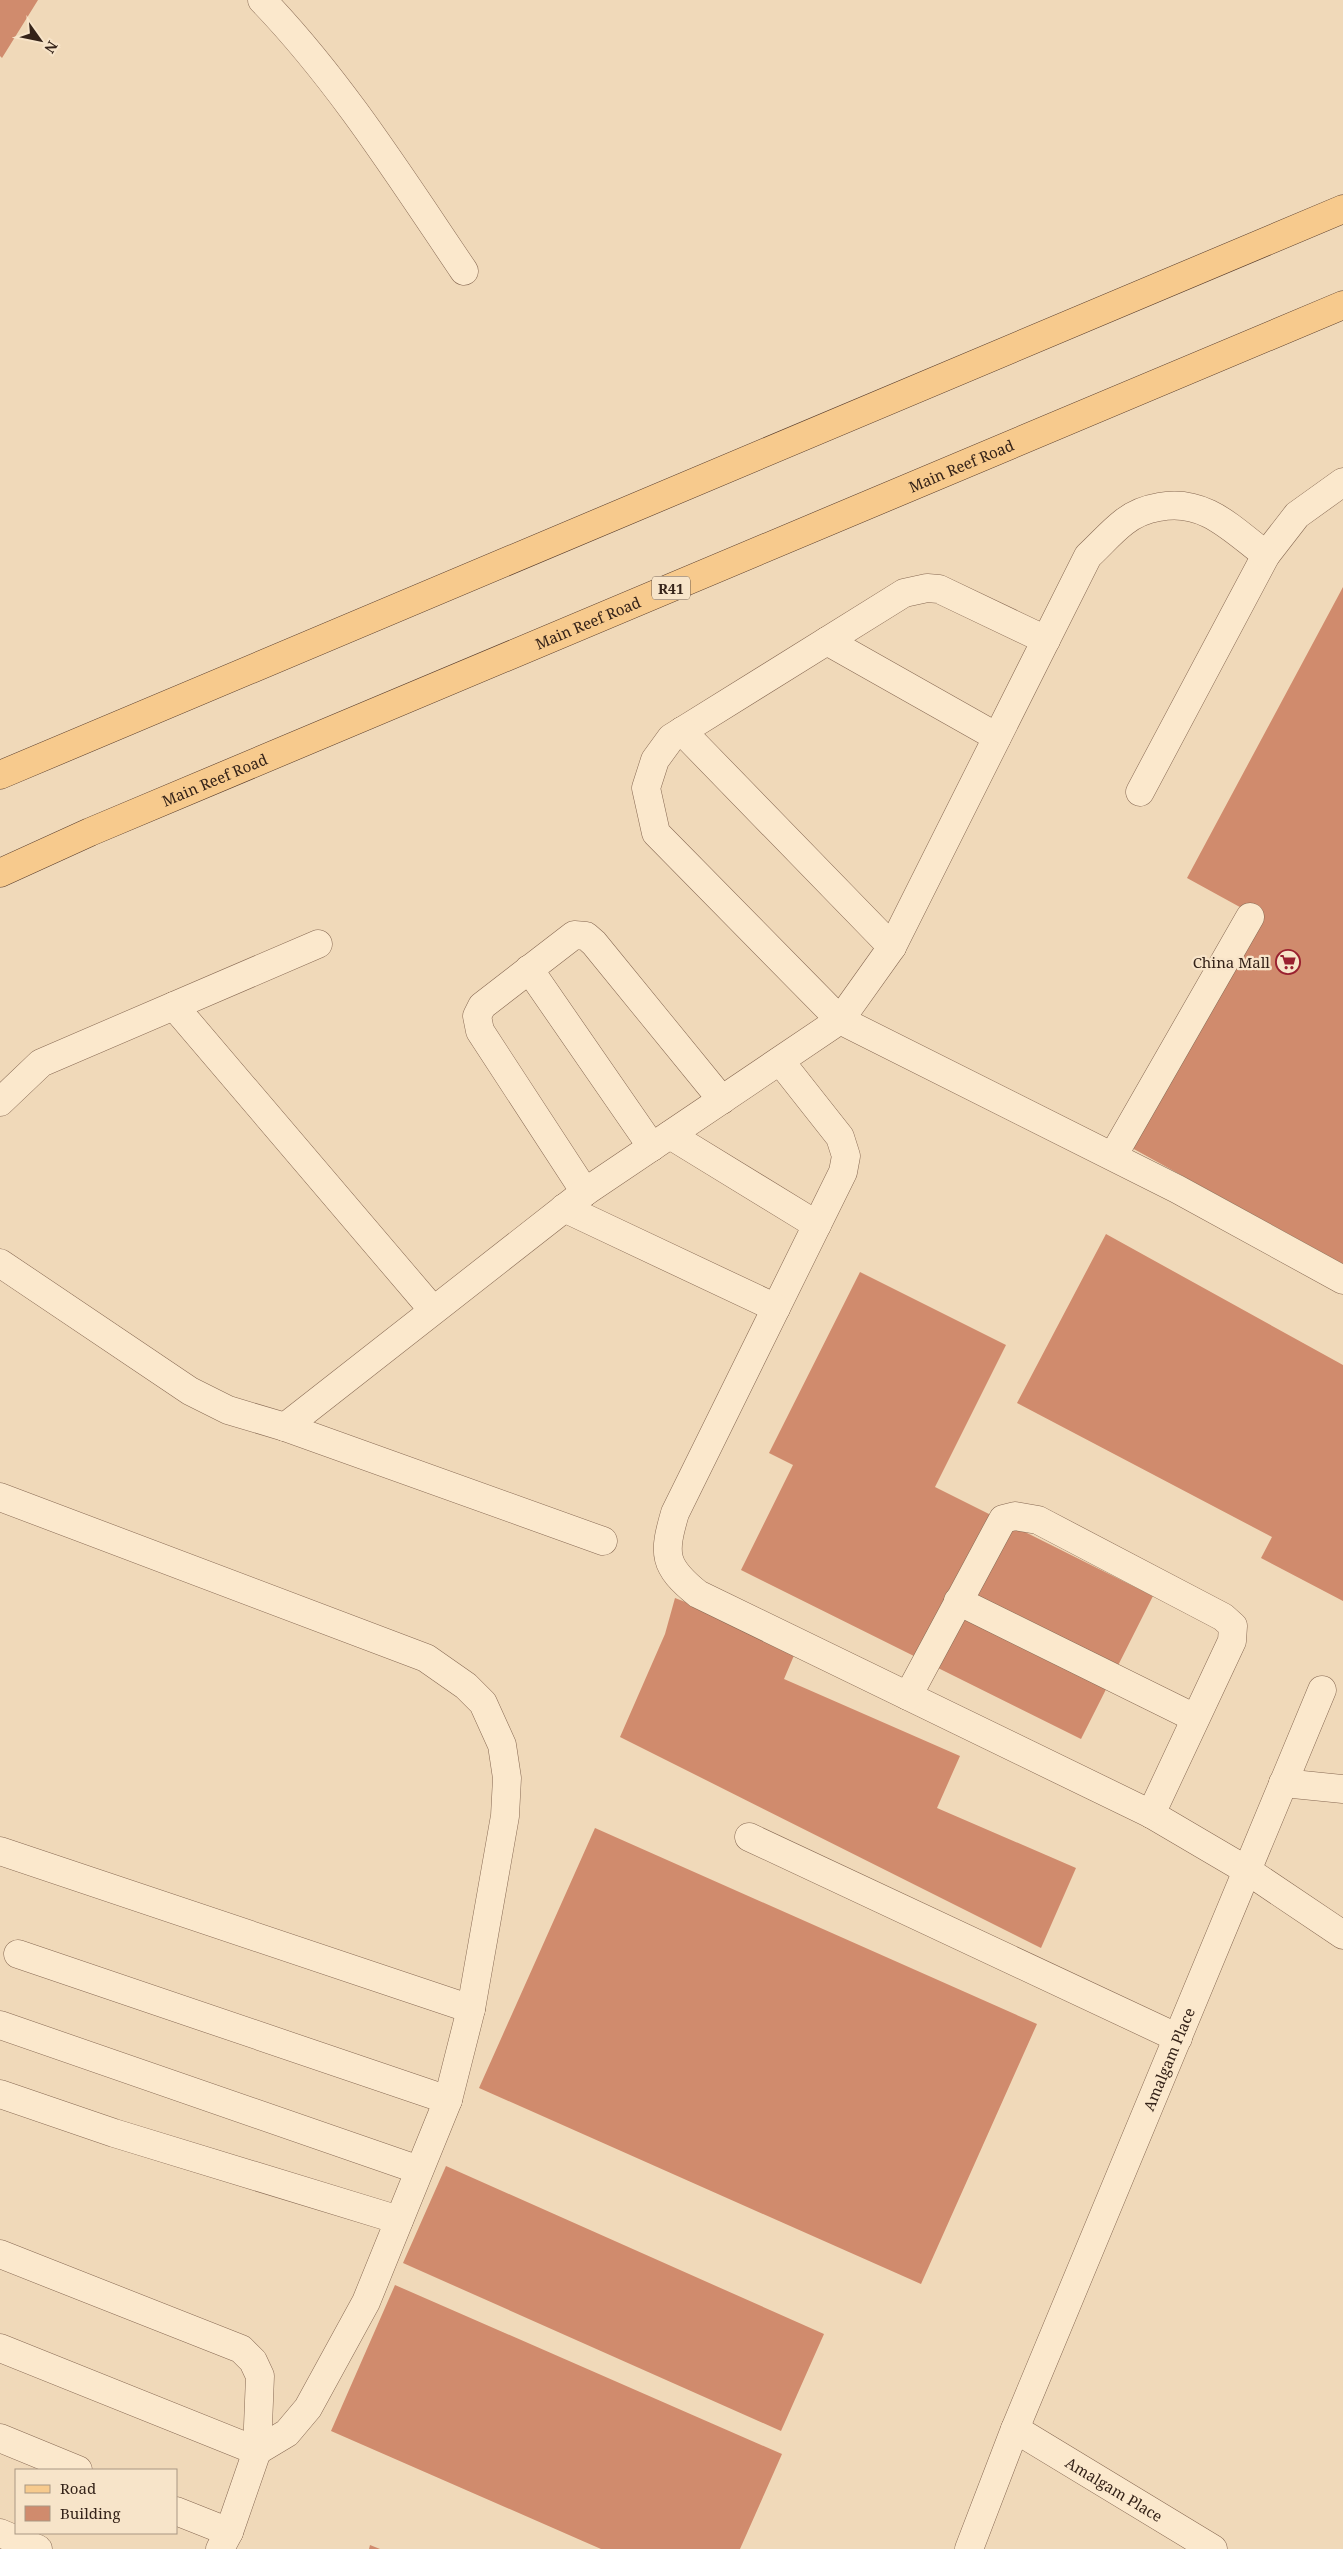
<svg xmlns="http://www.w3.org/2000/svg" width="1343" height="2549" viewBox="0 0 1343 2549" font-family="'Noto Serif',serif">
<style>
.building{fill:#d08b6d}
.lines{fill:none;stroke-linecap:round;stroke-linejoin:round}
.minor-casing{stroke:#876953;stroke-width:29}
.major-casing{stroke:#543828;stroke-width:29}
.minor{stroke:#fbe8cc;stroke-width:28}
.major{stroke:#f7ca8d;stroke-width:28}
.labels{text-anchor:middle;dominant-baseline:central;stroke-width:4.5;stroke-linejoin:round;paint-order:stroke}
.shield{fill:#f7e4c9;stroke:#6f5d4e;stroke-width:1}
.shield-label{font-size:14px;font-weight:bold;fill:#352319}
.street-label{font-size:15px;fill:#352319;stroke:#f7e4c9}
.poi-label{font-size:15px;fill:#352319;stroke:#f7e4c9;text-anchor:end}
</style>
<rect width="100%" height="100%" fill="#f0d9b9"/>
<!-- building -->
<path class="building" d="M0,0h38l-36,58 -2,-2z
M1343,587v677l-211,-116 126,-231 -71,-39z
M1106,1234l237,131v236l-82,-43 11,-21 -255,-134z
M860,1272l146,73 -71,142 218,109 -72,143 -340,-169 52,-105 -24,-12z
M675,1598l123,48 -14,33 176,77 -23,52 139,60 -35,80 -421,-211 45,-103z
M595,1828l442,196 -116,260 -442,-196z
M446,2166l378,168 -43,97 -378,-168z
M395,2285l387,169 -42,95h-139l-270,-118z
M370,2545l10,4h-11z"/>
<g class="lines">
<defs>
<g id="minor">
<path d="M262,0c78,81 139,178 202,271"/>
<path d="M1046,640l-107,-51 -12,-1 -23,5 -233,145 -16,22 -9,28 10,45 184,187 337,169 166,91"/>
<path d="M827,641l170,96"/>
<path d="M682,731l210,216"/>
<path d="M1140,792l126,-237 31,-40 46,-33"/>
<path d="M529,969l123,178"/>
<path d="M174,1006l259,304"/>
<path d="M780,1061l60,76 6,19 -3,16 -168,341c-12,41 -12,53 23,81l453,220 97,57 95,64"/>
<path d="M0,1102l41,-39 277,-119"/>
<path d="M670,1135l147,90"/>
<path d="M1113,1156l137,-239"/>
<path d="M585,1192l-105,-161 -3,-15 5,-10 92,-71 12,1 8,7 128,157"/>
<path d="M564,1208l212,100"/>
<path d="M0,1263l190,128 38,19 57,17 318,114"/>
<path d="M285,1427l300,-235 255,-172 52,-73 196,-391c12,-11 23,-24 36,-34 10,-8 23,-13 35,-15 45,-9 73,22 107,48"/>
<path d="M0,1497l426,161 40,28 17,17 19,42 5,33 -2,38 -34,193 -23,91 -82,202 -58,106 -21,25 -30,18 -257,-103"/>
<path d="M958,1601l237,117"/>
<path d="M908,1696l95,-177 12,-3 23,4 185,97 10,9 -1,15 -81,173"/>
<path d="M1283,1783l60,6"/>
<path d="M749,1837l429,201"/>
<path d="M0,1851l471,158"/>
<path d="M18,1954l430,146"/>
<path d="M0,2025l419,145"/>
<path d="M0,2094l114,39 285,87"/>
<path d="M0,2254l241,95 12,12 7,15 -3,75 -28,81 -9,17"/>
<path id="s1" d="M1015,2429l198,120"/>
<path d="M0,2438l78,32"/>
<path d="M176,2511l53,21"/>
<path d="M0,2533l38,16"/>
<path id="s2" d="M969,2549l46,-120 307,-739"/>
</g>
<g id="major">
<path d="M0,775l1343,-566"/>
<path id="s3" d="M0,873l90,-41 1253,-527"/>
</g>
</defs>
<!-- minor casing -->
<use href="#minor" class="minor-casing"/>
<!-- major casing -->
<use href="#major" class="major-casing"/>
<!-- minor -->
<use href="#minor" class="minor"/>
<!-- major -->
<use href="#major" class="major"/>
</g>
<!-- icons -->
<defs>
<symbol id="supermarket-ring" viewBox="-11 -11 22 22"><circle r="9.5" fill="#f7e4c9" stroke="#99202f" stroke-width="1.5"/><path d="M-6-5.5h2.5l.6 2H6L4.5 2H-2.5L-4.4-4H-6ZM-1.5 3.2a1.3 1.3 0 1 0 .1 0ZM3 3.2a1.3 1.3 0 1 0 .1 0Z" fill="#99202f"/></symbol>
</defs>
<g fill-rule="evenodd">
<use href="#supermarket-ring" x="1274" y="948" width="28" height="28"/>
</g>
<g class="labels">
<!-- shield labels -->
<rect class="shield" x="652" y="576.5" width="38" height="23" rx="4"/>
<g class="shield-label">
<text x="671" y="588">R41</text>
</g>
<!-- street labels -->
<g class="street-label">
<text stroke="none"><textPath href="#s3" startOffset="1044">Main Reef Road</textPath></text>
<text stroke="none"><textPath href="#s3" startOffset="639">Main Reef Road</textPath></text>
<text stroke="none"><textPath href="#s3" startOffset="234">Main Reef Road</textPath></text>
<text stroke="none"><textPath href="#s2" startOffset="529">Amalgam Place</textPath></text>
<text stroke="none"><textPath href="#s1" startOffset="116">Amalgam Place</textPath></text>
</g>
<!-- poi labels -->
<g class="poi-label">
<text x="1270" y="962">China Mall</text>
</g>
</g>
<!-- legend -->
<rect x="15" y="2469" width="162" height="65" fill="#f7e4c9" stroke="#a99783"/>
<rect x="25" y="2485" width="25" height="8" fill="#f7ca8d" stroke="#a99783"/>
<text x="60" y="2494" font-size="15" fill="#352319">Road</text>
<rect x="25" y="2506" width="25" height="15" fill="#d08b6d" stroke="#a99783"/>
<text x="60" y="2519" font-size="15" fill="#352319">Building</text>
<!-- north arrow -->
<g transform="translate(40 40) rotate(123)" stroke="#f7e4c9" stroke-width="4" paint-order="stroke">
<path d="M0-4L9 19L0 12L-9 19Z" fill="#352319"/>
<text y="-8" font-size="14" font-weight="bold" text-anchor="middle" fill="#352319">N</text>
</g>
</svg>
